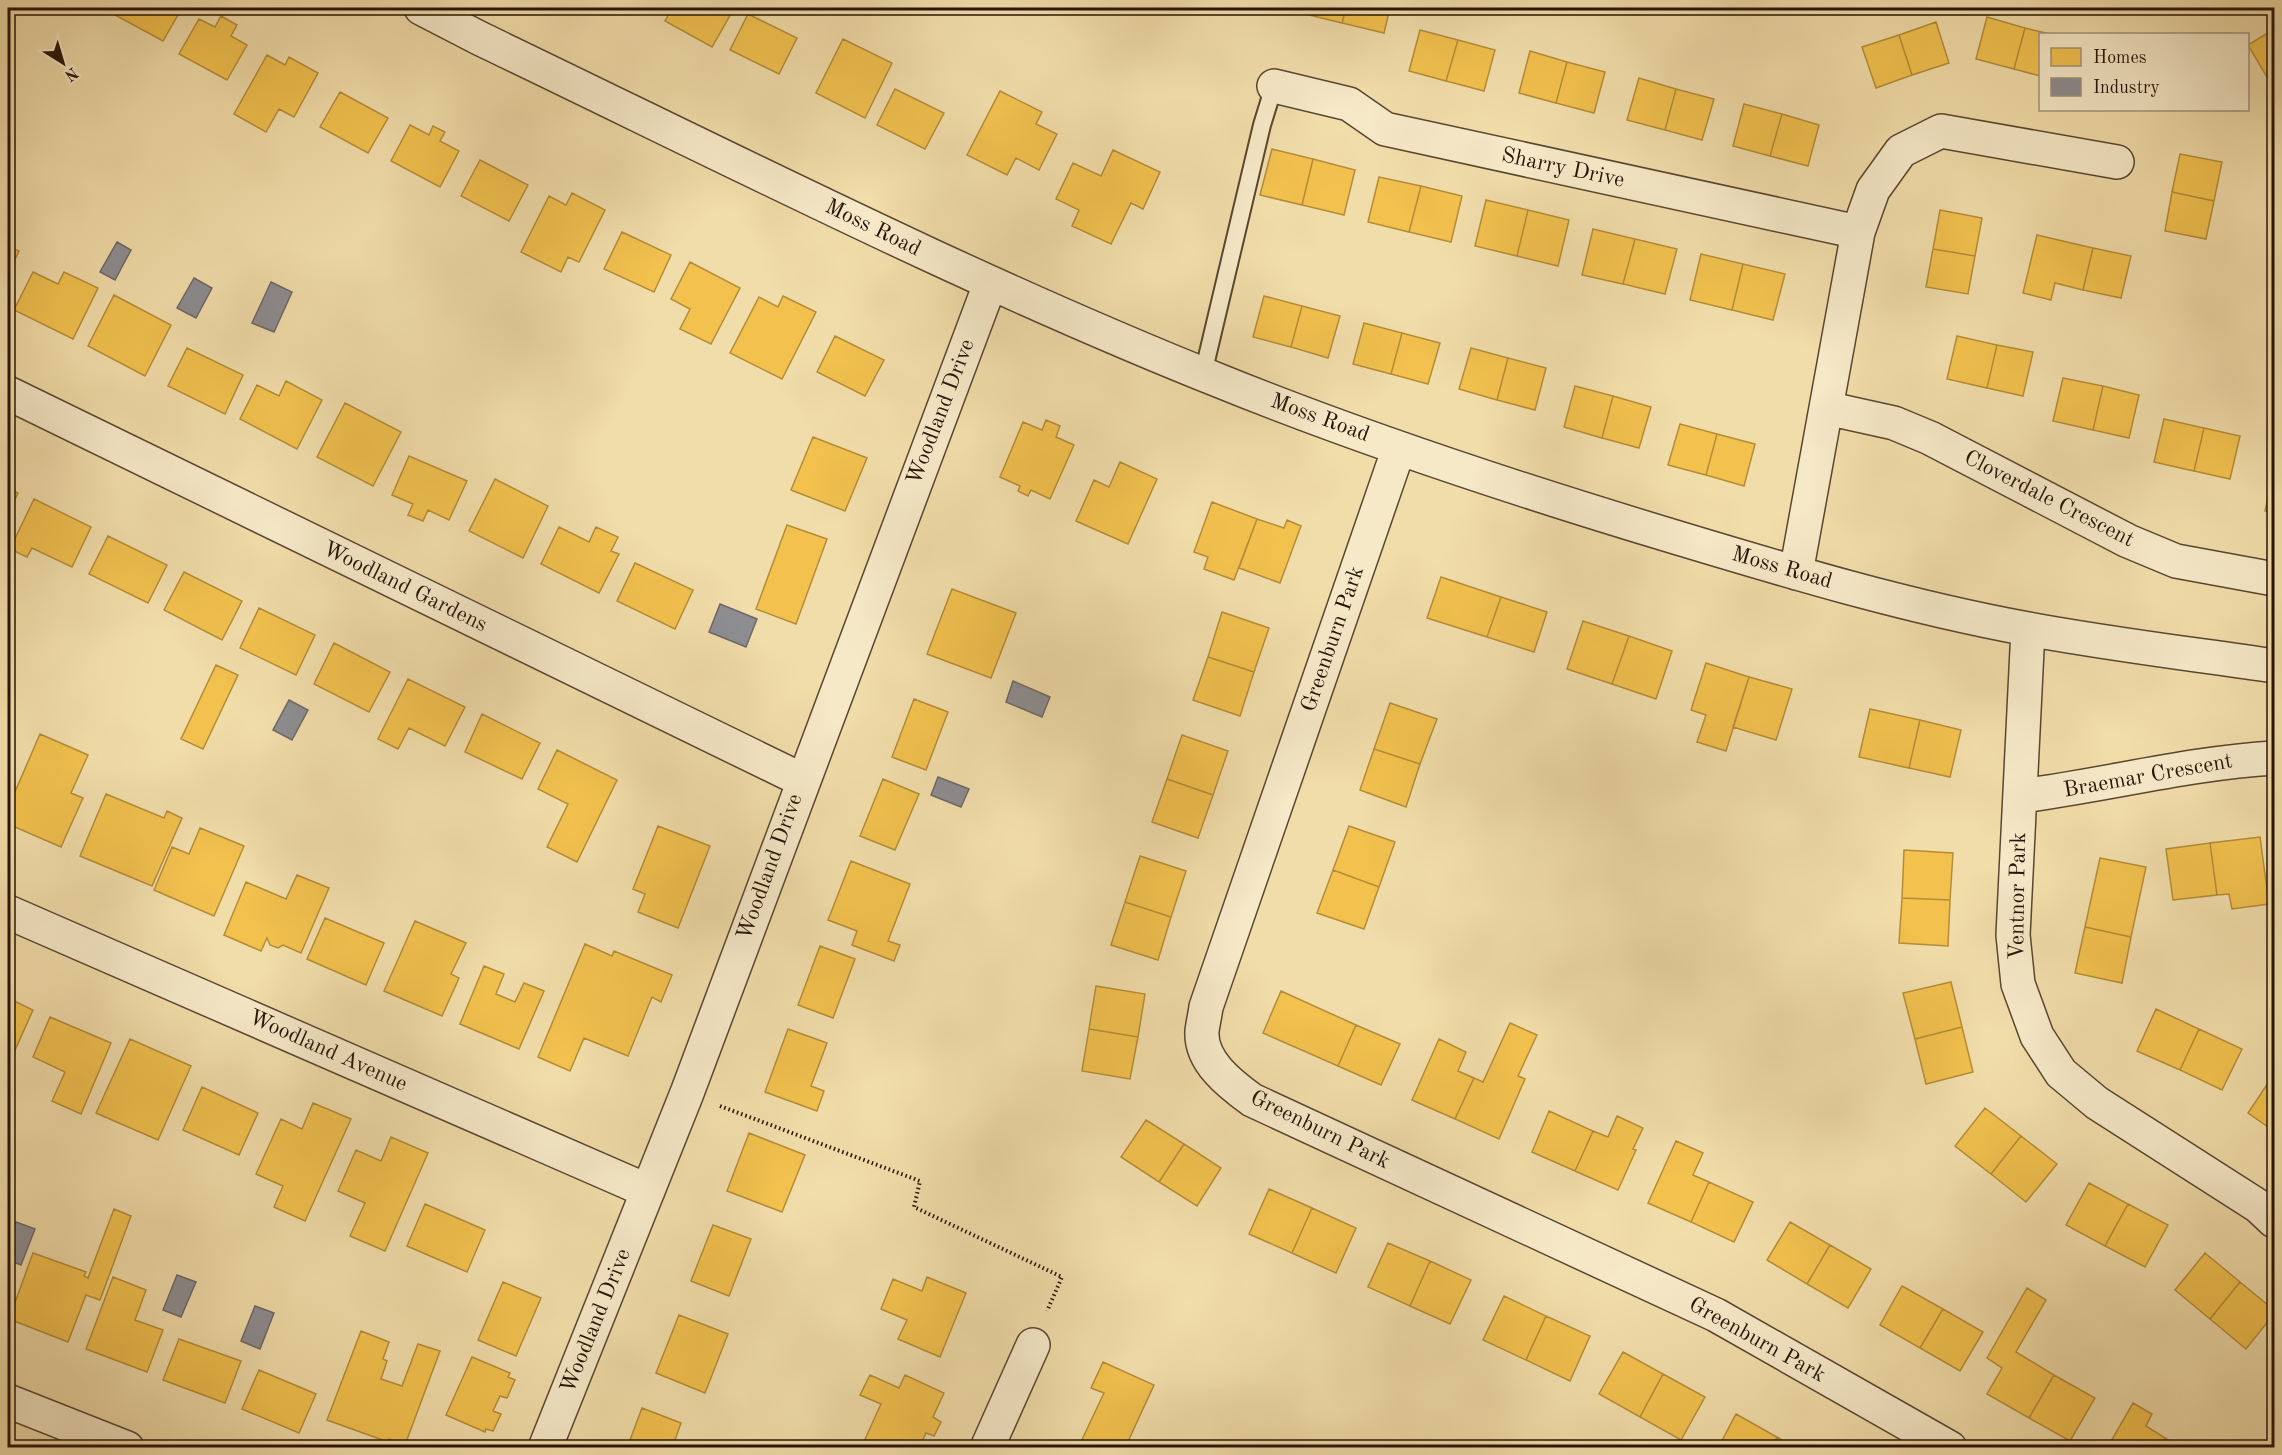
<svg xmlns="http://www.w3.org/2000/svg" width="2282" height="1455" viewBox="0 0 2282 1455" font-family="'Old Standard TT',serif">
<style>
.homes{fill:#f2c14e;stroke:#b58d38;stroke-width:1.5}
.industry{fill:#8d8d92;stroke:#6e6868;stroke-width:1.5}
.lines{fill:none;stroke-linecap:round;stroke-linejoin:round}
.service-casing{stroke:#5a462f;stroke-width:20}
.minor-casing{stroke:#5a462f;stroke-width:36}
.path{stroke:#271306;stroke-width:4;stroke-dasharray:1.5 3;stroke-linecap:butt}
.service{stroke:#f6e9c8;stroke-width:16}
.minor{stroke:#f6e9c8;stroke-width:33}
.labels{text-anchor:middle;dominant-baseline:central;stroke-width:6;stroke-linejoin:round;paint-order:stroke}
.street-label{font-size:22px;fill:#271306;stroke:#f6e9c8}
</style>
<rect width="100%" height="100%" fill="#f1ddaa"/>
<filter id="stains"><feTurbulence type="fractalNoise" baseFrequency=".00333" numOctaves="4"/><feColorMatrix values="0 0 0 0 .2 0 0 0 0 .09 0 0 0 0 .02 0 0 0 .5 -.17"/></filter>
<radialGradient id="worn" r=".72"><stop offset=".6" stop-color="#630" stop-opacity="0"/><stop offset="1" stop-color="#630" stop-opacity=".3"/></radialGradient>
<!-- homes -->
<path class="homes" d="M119,8h63l-19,33 -48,-26z
M672,8h52l8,4 -20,35 -47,-26z
M1302,8h44l-4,15 -41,-10z
M1346,8h44l-6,25 -42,-10z
M748,14l49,24 -18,36 -49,-24z
M221,16l16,9 -6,11 16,9 -20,35 -48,-26 20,-35 16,8z
M1987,17l38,11 -11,41 -38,-10z
M1936,22l13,41 -37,12 -13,-40z
M2025,28l25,6h-10v42l-26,-7z
M2274,29v46l-6,4 -20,-34z
M1420,30l38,10 -12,41 -37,-10z
M1899,35l13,40 -36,13 -14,-41z
M843,39l49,24 -27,55 -49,-25z
M1458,40l37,10 -11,41 -38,-10z
M1530,51l37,11 -11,41 -37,-10z
M267,55l18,10 4,-8 29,16 -24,44 -15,-8 -13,23 -32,-18z
M1567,62l38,10 -11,41 -38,-10z
M1639,78l37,11 -11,41 -38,-10z
M895,89l49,24 -19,36 -48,-24z
M1676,89l38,10 -12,41 -37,-10z
M1000,91l42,21 -6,12 21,10 -18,36 -23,-12 -9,17 -40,-20z
M340,92l48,26 -20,35 -48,-26z
M1744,104l38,10 -12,42 -37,-10z
M1782,114l37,11 -11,41 -38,-10z
M410,125l19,10 4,-9 12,6 -5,9 19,10 -19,36 -49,-26z
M1272,149l41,10 -11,46 -42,-10z
M1113,150l47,22 -17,37 -12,-6 -20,41 -39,-18 7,-16 -23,-11 17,-36 28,13z
M2180,154l42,8 -8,39 -42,-9z
M1313,159l42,11 -11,45 -42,-10z
M480,160l48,25 -19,36 -48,-25z
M1379,177l42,9 -12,46 -41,-10z
M1421,186l41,10 -11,46 -42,-10z
M2172,192l42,9 -8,38 -41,-8z
M572,193l33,17 -26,52 -11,-5 -7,15 -40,-20 28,-56 17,9z
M1486,200l42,10 -11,46 -42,-10z
M1528,210l41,10 -11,46 -41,-10z
M1940,210l42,8 -7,38 -42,-7z
M1593,229l42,10 -12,45 -41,-9z
M622,232l49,23 -17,37 -50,-23z
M2037,235l56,13 -10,42 -28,-7 -4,17 -28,-7z
M1635,239l42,10 -12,45 -42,-10z
M8,246l11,5 -11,23z
M2093,248l38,8 -10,42 -38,-8z
M1933,249l42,7 -7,38 -42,-7z
M1701,254l42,10 -11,46 -42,-10z
M690,262l50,26 -29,56 -31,-15 10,-20 -19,-10z
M1743,264l42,10 -12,46 -41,-10z
M33,272l25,12 6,-12 34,16 -25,51 -59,-29z
M114,295l57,30 -26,51 -57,-30z
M783,296l33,16 -34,67 -52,-26 29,-56 19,10z
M1264,296l38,10 -11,41 -38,-10z
M1302,306l38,10 -12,42 -37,-11z
M1364,323l38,10 -11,41 -38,-10z
M1402,333l38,10 -12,41 -37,-10z
M835,336l49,24 -19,36 -48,-24z
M1957,336l40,9 -10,43 -40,-9z
M1997,345l36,7 -10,44 -36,-8z
M187,348l56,27 -18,39 -57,-28z
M1471,348l37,10 -11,42 -38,-11z
M1508,358l38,10 -11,42 -38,-10z
M2063,378l40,8 -10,44 -40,-9z
M286,381l36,19 -25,49 -57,-30 17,-34 22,11z
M1575,386l38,10 -11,42 -38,-11z
M2103,386l36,9 -10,43 -36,-8z
M1613,396l38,11 -12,41 -37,-10z
M345,403l56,29 -28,54 -56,-29z
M2164,419l40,9 -10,43 -40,-9z
M1046,420l14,6 -4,11 18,8 -24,54 -19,-9 -3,6 -10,-5 2,-5 -20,-9 23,-55 19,8z
M1680,424l37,10 -11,41 -38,-10z
M2204,428l36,8 -10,43 -36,-8z
M1717,434l38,10 -11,42 -38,-11z
M813,437l54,21 -22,53 -54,-21z
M409,456l58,25 -18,39 -21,-10 -5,11 -15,-6 5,-11 -21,-9z
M1120,462l37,17 -29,65 -52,-23 18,-41 15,7z
M2274,469v44l-9,-2z
M495,479l53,27 -25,52 -54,-27z
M8,488l10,5 -10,21z
M34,499l57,28 -19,40 -40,-19 -5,9 -17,-8z
M1212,502l45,17 -23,61 -30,-11 4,-12 -14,-5z
M1257,519l27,9 3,-8 14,6 -21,57 -41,-15z
M787,525l40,14 -31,85 -40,-15z
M559,527l30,15 7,-15 22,10 -7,14 8,3 -20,39 -58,-29z
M108,536l59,29 -19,38 -59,-29z
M635,563l58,27 -18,39 -58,-28z
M184,572l58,29 -20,39 -58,-30z
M1441,577l60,20 -14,40 -60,-19z
M952,589l64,24 -25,65 -64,-24z
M1501,597l46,15 -13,40 -47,-15z
M259,608l56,27 -19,40 -56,-27z
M1222,612l47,16 -15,44 -46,-15z
M1583,621l46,15 -17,48 -45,-15z
M1629,636l43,15 -16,48 -44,-15z
M334,643l56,29 -21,40 -55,-28z
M1208,657l46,15 -14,44 -47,-16z
M1706,663l43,14 -23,74 -29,-9 9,-27 -15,-5z
M216,665l22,10 -35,74 -22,-10z
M1749,677l43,12 -16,51 -43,-13z
M408,679l57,28 -20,39 -36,-18 -11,21 -20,-10z
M914,699l34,13 -22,58 -34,-13z
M1390,703l47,16 -17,45 -46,-15z
M1870,709l50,11 -11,48 -50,-11z
M482,714l58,29 -18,36 -57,-27z
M1920,720l41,10 -11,47 -41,-9z
M40,734l48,21 -17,38 12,5 -22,49 -53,-23v-16z
M1182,735l46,16 -15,44 -46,-16z
M1374,749l46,15 -14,43 -46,-17z
M557,750l60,30 -40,82 -30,-15 21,-43 -30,-15z
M883,779l36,15 -24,56 -35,-14z
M1167,779l46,16 -15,43 -46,-16z
M106,794l58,24 3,-7 15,7 -30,68 -72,-30z
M658,826l52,20 -32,82 -40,-16 7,-18 -12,-5z
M1349,826l46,16 -16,45 -46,-17z
M200,828l44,18 -30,70 -60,-26 18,-43 17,7z
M2260,837l9,67 -37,5 -3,-15 -12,1 -7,-52z
M2210,843l7,52 -44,5 -7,-51z
M1904,850l49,3 -3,47 -48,-2z
M1140,856l46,15 -15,46 -46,-15z
M2100,858l46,9 -15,70 -46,-10z
M851,861l59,23 -22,57 12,4 -6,16 -42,-16 5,-14 -29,-11z
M1333,870l46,17 -15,42 -47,-16z
M297,875l32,13 -28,65 -18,-8 -5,3 -8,-3 -3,-7 -6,13 -37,-16 22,-53 40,17z
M1902,898l48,2 -2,46 -49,-3z
M1125,902l46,15 -13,43 -47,-15z
M325,918l59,25 -18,42 -59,-26z
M415,921l51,22 -15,31 8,4 -17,38 -58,-25z
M2085,927l46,10 -9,46 -47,-10z
M585,944l27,12 2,-5 58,24 -11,27 -9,-5 -24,59 -44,-18 -14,33 -32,-14z
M820,946l35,13 -22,59 -35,-13z
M484,966l20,8 -8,20 19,8 9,-19 20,8 -25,58 -59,-25z
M1951,982l11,45 -47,12 -12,-46z
M1096,986l49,8 -7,43 -49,-8z
M1281,991l75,34 -18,41 -75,-33z
M8,998l25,12 -25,56z
M2156,1009l43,20 -19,41 -43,-19z
M50,1017l61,26 -30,71 -29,-13 13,-29 -32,-15z
M1510,1023l27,12 -19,41 7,3 -26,60 -44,-20 19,-41 9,4z
M1356,1025l44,19 -19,41 -43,-19z
M1962,1027l11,45 -47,12 -11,-45z
M788,1029l39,14 -16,43 13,5 -7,20 -52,-19z
M1089,1029l49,8 -8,42 -48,-8z
M2199,1029l43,20 -20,41 -42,-20z
M130,1039l61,27 -33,74 -62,-27z
M1439,1039l27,13 -8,19 16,7 -19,41 -43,-19z
M2274,1074v57l-26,-18z
M202,1087l56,26 -19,42 -56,-25z
M313,1103l38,16 -46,102 -31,-14 9,-21 -27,-12 25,-55 21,10z
M1985,1108l36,28 -30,38 -36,-28z
M1549,1111l44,20 -18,40 -43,-19z
M1617,1116l26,12 -10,21 3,1 -18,40 -43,-19 18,-40 15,6z
M1146,1120l38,24 -25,38 -38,-25z
M749,1133l56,22 -23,57 -55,-21z
M2021,1136l36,28 -31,38 -35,-28z
M391,1137l37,16 -43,98 -35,-15 15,-33 -27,-12 18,-41 25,11z
M1676,1141l27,12 -10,22 16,7 -18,40 -43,-19z
M1184,1144l37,24 -24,38 -38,-24z
M1709,1182l44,20 -19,40 -43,-20z
M2089,1183l39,21 -23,42 -39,-21z
M1269,1189l43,19 -20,45 -43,-19z
M425,1204l60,26 -18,42 -60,-26z
M2128,1204l40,21 -23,42 -40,-21z
M1312,1208l44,20 -20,45 -44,-20z
M114,1209l17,7 -31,84 -14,-5 -18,47 -59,-23 24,-66 53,19 -2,4 4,2z
M1790,1222l40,23 -23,39 -40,-24z
M713,1225l38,14 -22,57 -38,-15z
M1388,1243l42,18 -20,45 -42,-19z
M1830,1245l41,24 -23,39 -41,-24z
M2205,1253l35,29 -30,37 -35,-29z
M1430,1261l41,19 -21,44 -40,-18z
M113,1277l33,13 -11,30 28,10 -16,42 -61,-23z
M927,1277l39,16 -26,64 -42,-18 9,-19 -26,-11 12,-30 29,12z
M503,1282l38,16 -25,58 -38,-16z
M2240,1282l34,28v4l-28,35 -36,-30z
M1902,1286l41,23 -23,39 -40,-23z
M2027,1288l19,12 -30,52 38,23 -25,43 -42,-24 15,-26 -15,-10z
M1504,1296l42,20 -20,44 -43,-20z
M1943,1309l40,23 -23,39 -40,-23z
M679,1315l49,19 -23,59 -49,-20z
M1546,1316l44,20 -20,45 -44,-21z
M361,1331l28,11 -6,17 4,2 -6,18 21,7 16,-42 22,7 -35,94 -16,-6 -1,3 -61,-22z
M179,1339l62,22 -16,42 -62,-23z
M1623,1352l40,22 -23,43 -41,-23z
M472,1357l38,16 -2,4 7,3 -8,18 -7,-2 -7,15 8,3 -8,17 -7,-2 -1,3 -39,-17z
M1103,1362l51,23 -29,63h-47l26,-55 -13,-5z
M259,1370l57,24 -17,39 -57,-24z
M1663,1374l42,23 -24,43 -41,-23z
M870,1375l29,13 6,-13 39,18 -11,24 8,5 -7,14 -8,-3 -7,15h-58l20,-44 -21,-9z
M2054,1375l41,23 -25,43 -41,-23z
M2133,1403l19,11 -6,12 19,12 -6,10h-52z
M642,1408l39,15 -7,20 12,5h-59z
M1736,1414l41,23 -5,11h-54z
M1777,1437l19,11h-24z
M2165,1438l16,10h-22z"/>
<!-- industry -->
<path class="industry" d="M117,242l14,8 -16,30 -15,-8z
M194,278l18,10 -16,30 -19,-10z
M271,282l21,10 -18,40 -22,-9z
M720,604l37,15 -11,28 -37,-15z
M1013,681l37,16 -8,20 -36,-15z
M289,700l19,10 -16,30 -19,-10z
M938,777l31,12 -8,18 -30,-12z
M16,1222l19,7 -14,36 -13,-5v-17z
M177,1275l19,7 -15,35 -18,-7z
M255,1306l19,7 -14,36 -19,-8z"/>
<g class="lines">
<defs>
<path id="service" d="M1203,374l59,-249 12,-39"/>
<path id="minor" d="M421,8l58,30c246,118 488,242 741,343 148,60 302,110 455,156 116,35 233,70 353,92 81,15 164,25 246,37
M1274,86l75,18 36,25 473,103
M8,393l794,387
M1826,408l68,15 36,15 198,103 48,20 98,18
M1399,448l-193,559c-1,8 -3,16 -4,24 -2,30 28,53 50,69l464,215 234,133
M1796,573l62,-341 15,-42 28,-39 40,-20 176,31
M2028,629l-15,306 5,49 19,52 24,37 36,30 161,103 16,15
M2021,796c85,-11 168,-33 253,-38
M8,912l640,279
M8,1401l119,47
M545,1448l142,-355 303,-809
M987,1448l46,-103"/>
</defs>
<!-- service casing -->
<use href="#service" class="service-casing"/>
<!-- minor casing -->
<use href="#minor" class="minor-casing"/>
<!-- path -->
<path class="path" d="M720,1106l200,75 -6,26 148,70 -15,34"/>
<!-- service -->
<use href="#service" class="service"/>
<!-- minor -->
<use href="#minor" class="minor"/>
</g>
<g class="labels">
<!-- street labels -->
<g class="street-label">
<text transform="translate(1563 168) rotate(12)">Sharry Drive</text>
<text transform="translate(873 228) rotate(26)">Moss Road</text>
<text transform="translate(941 412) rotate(-69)">Woodland Drive</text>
<text transform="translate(1320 418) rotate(20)">Moss Road</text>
<text transform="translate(2049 499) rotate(27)">Cloverdale Crescent</text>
<text transform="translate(1782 568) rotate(16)">Moss Road</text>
<text transform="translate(405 587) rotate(26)">Woodland Gardens</text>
<text transform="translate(1333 639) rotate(-71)">Greenburn Park</text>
<text transform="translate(2148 776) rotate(-10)">Braemar Crescent</text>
<text transform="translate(770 867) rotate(-70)">Woodland Drive</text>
<text transform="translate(2018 896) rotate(-89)">Ventnor Park</text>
<text transform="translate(328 1051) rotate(24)">Woodland Avenue</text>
<text transform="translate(1320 1130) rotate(26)">Greenburn Park</text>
<text transform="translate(596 1321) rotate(-68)">Woodland Drive</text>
<text transform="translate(1757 1340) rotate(29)">Greenburn Park</text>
</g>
</g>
<!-- margin -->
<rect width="2282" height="1455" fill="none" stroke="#f1ddaa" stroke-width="30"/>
<rect x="9" y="9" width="2264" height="1437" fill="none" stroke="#271306" stroke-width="3"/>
<rect x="15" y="15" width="2252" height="1425" fill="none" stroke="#271306" stroke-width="1.5"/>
<!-- legend -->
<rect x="2039" y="33" width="210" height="78" fill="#f6e9c8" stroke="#a3937a" stroke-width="1.5"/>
<rect x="2051" y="48" width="30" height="18" fill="#f2c14e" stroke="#a3937a" stroke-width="1.5"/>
<text x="2093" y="63" font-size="18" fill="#271306">Homes</text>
<rect x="2051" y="78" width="30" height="18" fill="#8d8d92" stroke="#a3937a" stroke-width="1.5"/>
<text x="2093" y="93" font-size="18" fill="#271306">Industry</text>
<!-- north arrow -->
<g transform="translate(63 63) rotate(143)" stroke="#f6e9c8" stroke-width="4.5" paint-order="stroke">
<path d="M0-4.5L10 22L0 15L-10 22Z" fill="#271306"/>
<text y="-9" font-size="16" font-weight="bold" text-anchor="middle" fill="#271306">N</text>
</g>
<rect width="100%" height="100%" filter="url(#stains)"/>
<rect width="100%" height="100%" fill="url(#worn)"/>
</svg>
